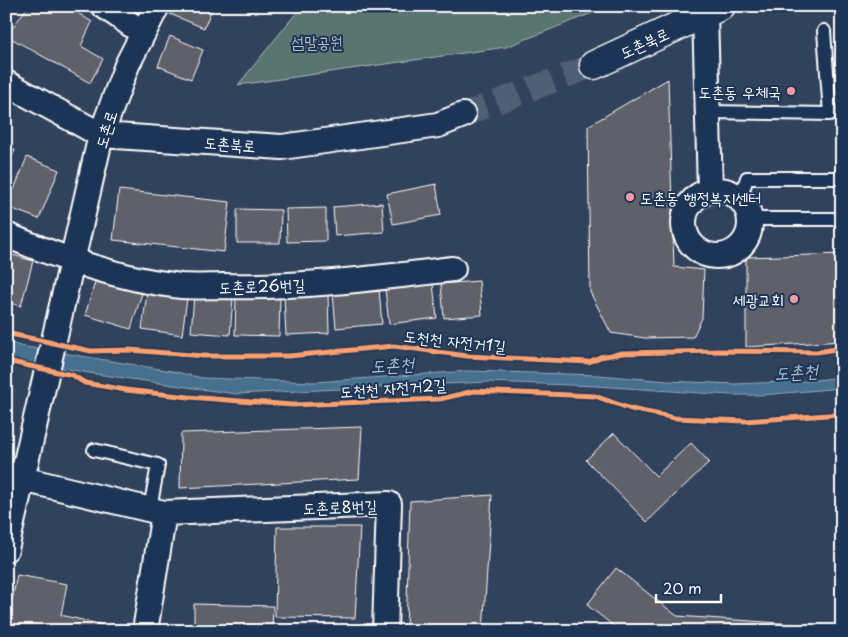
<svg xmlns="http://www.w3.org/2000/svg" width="848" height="637" viewBox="0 0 848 637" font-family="'Playpen Sans','Poor Story',sans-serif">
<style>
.green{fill:#5a7470;stroke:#acbab8}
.water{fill:#47708f;stroke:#91a9bc}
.building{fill:#5f6169;stroke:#fff}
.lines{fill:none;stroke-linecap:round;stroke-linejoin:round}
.minor-tunnel{stroke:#505e74;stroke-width:24;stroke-dasharray:24 12;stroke-linecap:butt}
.service-casing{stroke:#fff;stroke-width:16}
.minor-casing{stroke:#fff;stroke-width:28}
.tertiary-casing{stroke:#fff;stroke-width:31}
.service{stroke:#1d3557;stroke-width:12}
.minor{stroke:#1d3557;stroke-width:24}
.tertiary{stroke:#1d3557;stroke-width:28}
.cycleway-casing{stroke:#1d3557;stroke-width:8}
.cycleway{stroke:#fca06f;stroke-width:5}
.poi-dot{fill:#ff9aa2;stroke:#1d3557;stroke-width:2}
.labels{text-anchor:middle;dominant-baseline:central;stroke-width:4;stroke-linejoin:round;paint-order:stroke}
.park-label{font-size:16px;fill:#b5c0bf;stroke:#1d3557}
.street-label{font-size:16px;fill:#fff;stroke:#1d3557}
.poi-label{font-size:16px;fill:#fff;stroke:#1d3557;text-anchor:end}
.water-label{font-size:18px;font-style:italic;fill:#acbfcd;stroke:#1d3557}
</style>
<rect width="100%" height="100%" fill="#31425c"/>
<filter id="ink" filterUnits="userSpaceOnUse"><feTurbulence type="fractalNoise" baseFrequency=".02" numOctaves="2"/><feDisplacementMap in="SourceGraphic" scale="10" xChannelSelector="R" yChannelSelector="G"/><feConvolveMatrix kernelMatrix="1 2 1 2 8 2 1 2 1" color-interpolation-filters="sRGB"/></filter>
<g filter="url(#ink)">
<!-- green -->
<path class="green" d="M302,6h308l-104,41 -268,38z"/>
<!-- water -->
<path class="water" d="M6,341l14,5 152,25 30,7 113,4 153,-11 131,4 68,6 68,3 73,-3 34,-4v11l-80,7h-32l-133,-9 -110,-4 -251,12 -147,-21 -71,-13 -12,-4z"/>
<!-- building -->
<path class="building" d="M28,6h39l25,16 -11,24 22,13 -13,24 -83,-47z
M173,6h40l-9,22 -34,-14z
M170,36l33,14 -12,29 -33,-13z
M668,79l6,188 30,3 -2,48 -9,19 -48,1 -34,-5 -21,-41 -2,-166z
M6,146l9,4 -9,21z
M27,157l32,13 -20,49 -32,-12z
M436,184l5,31 -48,9 -6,-30z
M119,190l111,12 -6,50 -111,-12z
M382,203l2,29 -49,4 -2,-29z
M326,208v33l-39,1 -1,-33z
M237,209l44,1 -1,33h-43z
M6,253l27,8 -12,45 -15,-4z
M842,254v87l-96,6v-90z
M96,279l46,14 -11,36 -46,-14z
M479,281l3,34 -38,3 -3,-34z
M433,284l4,34 -48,6 -4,-35z
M379,289l3,35 -46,4 -3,-35z
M147,293l40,5 -5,37 -40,-6z
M328,294l1,39 -43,2 -2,-39z
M194,296l39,2 -3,37 -39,-3z
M236,296l44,1 -1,39 -44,-1z
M362,427l-3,52 -179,9 1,-55z
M614,433l42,43 35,-33 18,19 -62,60 -61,-62z
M492,495l-9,136h-77l4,-130z
M277,527h83l-5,91 -80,-1z
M616,568l61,48 132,9v6h-142l1,-6 -5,6h-43l-33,-26z
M17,575l50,9 -6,31 46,11 -1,5h-100z
M194,604l79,2 -1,25h-78z"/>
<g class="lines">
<!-- minor-tunnel -->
<path class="minor-tunnel" d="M463,115l131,-50"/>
<defs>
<path id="service" d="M708,112l122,2 -6,-83
M740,199l7,-21h95
M750,219h90
M94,450l64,15 -8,44"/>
<path id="minor" d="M104,6l39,27
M705,14l5,176
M6,83l95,52 181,12 156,-22 25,-10
M684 223a33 33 0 1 1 66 0a33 33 0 1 1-66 0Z
M6,235c56,23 115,45 175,51 14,1 28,0 42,0 77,2 154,-8 230,-17
M6,473l16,6 142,34 225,-9 -4,127
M6,549l95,-414 26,-70 30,-59
M145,631l19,-118"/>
<path id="tertiary" d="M594,65l127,-59"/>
</defs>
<!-- service casing -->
<use href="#service" class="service-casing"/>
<!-- minor casing -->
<use href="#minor" class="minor-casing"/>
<!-- tertiary casing -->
<use href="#tertiary" class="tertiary-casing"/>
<!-- service -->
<use href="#service" class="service"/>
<!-- minor -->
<use href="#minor" class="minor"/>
<!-- tertiary -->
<use href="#tertiary" class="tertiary"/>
<defs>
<path id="cycleway" d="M6,333l85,18 39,-1 73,6h86l105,-10 73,10 122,6 11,-5 23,-4 97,-2 97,1 25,-4
M6,363l5,-1 61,13 13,8 41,7 63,7 103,8 148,-6 34,-8 121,5 36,13 44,9 70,3 97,-7"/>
</defs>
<!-- cycleway casing -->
<use href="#cycleway" class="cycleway-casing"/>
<!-- cycleway -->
<use href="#cycleway" class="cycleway"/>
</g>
</g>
<!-- markers -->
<g class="poi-dot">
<circle cx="791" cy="91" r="5"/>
<circle cx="630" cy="197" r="5"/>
<circle cx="794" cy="299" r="5"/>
</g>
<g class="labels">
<!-- park labels -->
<g class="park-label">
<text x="317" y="41">섬말공원</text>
</g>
<!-- street labels -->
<g class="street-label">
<text transform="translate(644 42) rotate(-25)">도촌북로</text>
<text transform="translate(105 129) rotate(-73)">도촌로</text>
<text transform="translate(230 143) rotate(4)">도촌북로</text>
<text transform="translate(262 285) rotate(-2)">도촌로26번길</text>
<text transform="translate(455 340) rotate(6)">도천천 자전거1길</text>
<text transform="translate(393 387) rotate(-4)">도천천 자전거2길</text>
<text transform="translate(340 506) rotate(-2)">도촌로8번길</text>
</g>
<!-- poi labels -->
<g class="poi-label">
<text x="781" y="91">도촌동 우체국</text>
<text x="640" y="197" text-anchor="start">도촌동 행정복지센터</text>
<text x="784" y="299">세광교회</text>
</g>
<!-- water labels -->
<g class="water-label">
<text transform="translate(392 364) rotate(-3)">도촌천</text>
<text transform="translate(796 371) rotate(-4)">도촌천</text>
</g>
</g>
<!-- margin -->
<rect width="848" height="637" fill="none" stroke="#1d3557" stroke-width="25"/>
<rect x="12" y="12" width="823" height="612" fill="none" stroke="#fff" stroke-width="2" filter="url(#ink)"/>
<!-- scale -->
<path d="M656 594v8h65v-8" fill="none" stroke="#ffffff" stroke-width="2.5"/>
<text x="663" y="594" font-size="15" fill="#ffffff" stroke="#1d3557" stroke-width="4" paint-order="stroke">20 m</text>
</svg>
